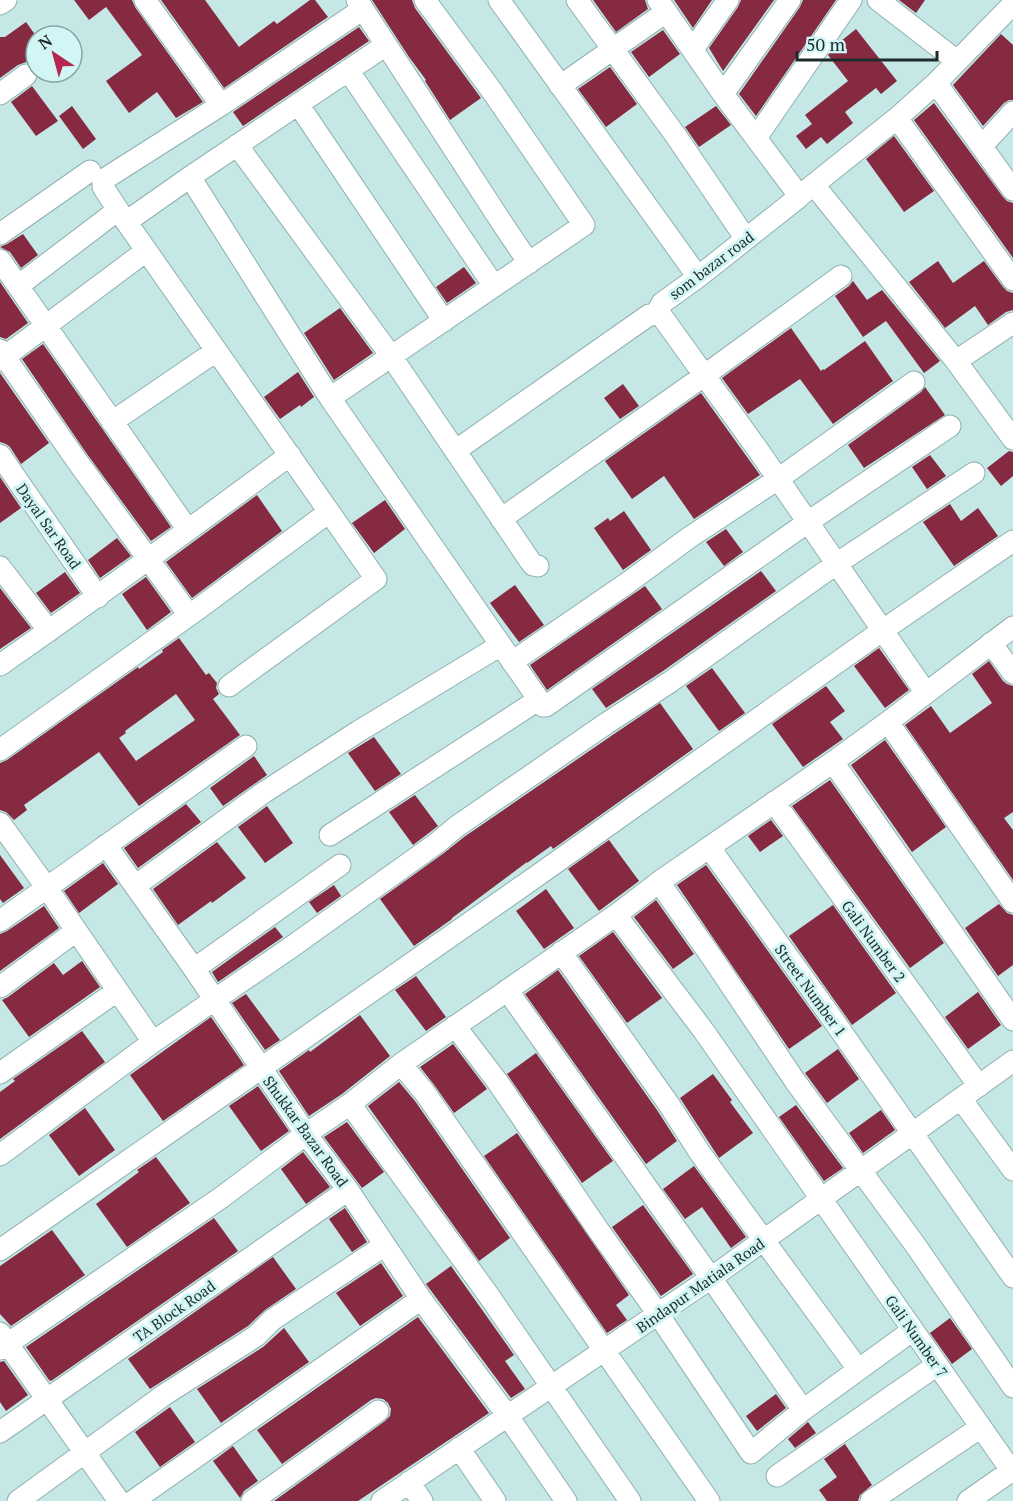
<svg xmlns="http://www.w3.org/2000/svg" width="1013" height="1501" viewBox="0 0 1013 1501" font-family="'PT Serif',serif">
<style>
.building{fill:#852a40;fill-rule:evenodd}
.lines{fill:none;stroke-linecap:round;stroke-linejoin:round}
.street-casing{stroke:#8fb0b0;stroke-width:23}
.street{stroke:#fff;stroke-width:21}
.labels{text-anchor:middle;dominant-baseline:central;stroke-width:6;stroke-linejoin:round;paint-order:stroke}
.street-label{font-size:15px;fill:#1e2b2b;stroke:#d2f5f5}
</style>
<rect width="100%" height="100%" fill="#c5e8e7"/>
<!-- building -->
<path class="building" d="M74,0h58l3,7 68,95 -27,16 -19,-26 -28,21 -23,-32 36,-26 -36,-48 -17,13z
M161,0h44l34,47 35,-26 3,3 33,-24h5l13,17 -104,71z
M372,0h40l3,8 66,90 -31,22 -25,-39 1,-1 -17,-23z
M593,0h52l3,9 -32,23z
M674,0h38l-19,28z
M741,0h33l-51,71 -14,-23 29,-41z
M803,0h33l-80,116 -17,-22 61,-87z
M899,0h26l-9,13z
M26,22l10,14v20l-10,6 -8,3 -18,13v-41h5z
M359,27l10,14 -126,85 -10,-14z
M856,29l41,52 -16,13 -5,-6 -31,24 8,11 -26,21 -6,-7 -15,12 -10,-13 16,-12 -7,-9 43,-34 -20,-26 8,-10z
M663,30l17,24 -31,23 -18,-25z
M1001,34l12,11v55h-4l-5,3 -21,23 -30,-41z
M610,67l27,37 -31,23 -28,-38z
M32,86l26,35 -22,15 -25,-34z
M934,103l69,94 4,4 6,2v55l-99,-138z
M72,106l24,33 -13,10 -24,-33z
M716,106l15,19 -32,22 -14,-20z
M894,136l40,55 -30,21 -38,-53z
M23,234l15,21 -17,13 -11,-16 -10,-5 7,-3z
M938,261l15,22 31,-22 19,26 4,4 6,2v17l-7,2 -18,13 -13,-19 -30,22 -36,-46z
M464,267l12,16 -29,20 -11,-16z
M853,281l14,19 15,-10 58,71 -16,12 -38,-52 -23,16 -28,-41 14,-10z
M0,282l28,41 -22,16 -6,-2z
M340,308l33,45 -39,27 -30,-47z
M791,328l30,43 2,-2 1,1 41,-29 28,40 -60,43 -33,-45 -52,35 -26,-36z
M43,344l128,183 -20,14 -64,-87 -65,-95z
M298,372l16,25 -13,10 -1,-2 -20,14 -16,-22z
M0,373l49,70 -28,21 -11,-17 -4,-3 -6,-2z
M623,384l16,22 -19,13 -16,-21z
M925,387l20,28 -81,53 -16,-23 73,-53z
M701,393l59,82 -66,44 -30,-43 -32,23 -27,-38z
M1009,451l4,1v24l-12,10 -14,-18z
M930,455l16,21 -19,13 -15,-22z
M0,477l21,31 -21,15z
M257,495l25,36 -90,67 -26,-36z
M385,500l20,29 -31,24 -22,-30z
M950,504l11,17 17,-13 20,28 -44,30 -31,-44z
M624,511l27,39 -28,20 -29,-42 14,-10 2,3z
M726,529l17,23 -19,14 -18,-24z
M117,538l14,18 -31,22 -12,-18z
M761,571l15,20 -113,80 -57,37 -14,-19z
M65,572l15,21 -29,20 -15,-20z
M146,577l25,35 -24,18 -25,-36z
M515,585l29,40 -25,17 -29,-39z
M645,586l17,23 -115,81 -17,-25z
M0,588l31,40 -31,21z
M179,638l27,37 3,-2 8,10 -1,5 3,6 -6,5 27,36 -101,71 -40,-54 -75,53 3,5 -13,10 -8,-8 -6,-2v-47l7,-3 131,-93 1,2 24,-17 -1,-2zM176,694l19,26 -59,41 -17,-23 7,-5 -1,-2z
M879,648l30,42 -24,18 -31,-42z
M989,661l14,20 4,3 6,2v126l-9,6 9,12v50l-108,-155 26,-19 19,27 42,-30 -20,-29z
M712,668l33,45 -26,18 -33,-45z
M826,686l19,25 -15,11 13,17 -40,28 -31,-43z
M660,703l33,46 -140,100 -2,-3 -24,17v-1l-75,56v1l-38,27 -34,-47 64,-46 20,-16 150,-103z
M374,737l27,37 -26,17 -27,-38z
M885,740l61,87 -34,25 -61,-87z
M254,756l13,19 -44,31 -13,-18z
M830,780l114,163 -34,25 -118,-162z
M415,795l23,31 -25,19 -24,-33z
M186,804l15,18 -63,46 -14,-20z
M267,806l26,37 -28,20 -27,-36z
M771,820l12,16 -23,16 -12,-16z
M609,840l30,41 -40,30 -31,-42z
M217,842l29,36 -34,25 -1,-2 -33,24 -25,-36z
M0,855l24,33 -21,15 -3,-4z
M103,863l15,21 -39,29 -15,-22z
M706,865l116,161 -33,23 -112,-164z
M334,885l7,11 -24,17 -8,-11z
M546,889l28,39 -30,21 -28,-38z
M656,900l38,54 -21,15 -39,-52z
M999,904l8,9 6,2v50l-15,11 -33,-48z
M833,905l63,88 -44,32 -63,-89z
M44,906l15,22 -59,43v-37l7,-3z
M275,927l8,10 -65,45 -6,-10z
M613,932l49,66 -35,25 -48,-67z
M82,961l18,26 -71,50 -27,-37 6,-3 46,-34 9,12z
M558,970l99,140 20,31 -31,23 -121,-170z
M416,976l30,41 -20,14 -31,-41z
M978,992l23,33 -33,24 -23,-32z
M246,994l34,46 -15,10 -33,-47z
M360,1015l30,41 -48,38 -33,22 -30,-45 30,-21 1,2z
M211,1017l33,48 -81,56 -33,-46z
M82,1031l23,31 -105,77v-47l15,-11 -2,-2z
M453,1044l34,45 -33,24 -19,-27 -15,-19z
M838,1049l21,30 -32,24 -22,-30z
M536,1053l77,108 -31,22 -75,-109z
M713,1074l19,26 -2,2 23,31 -34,25 -39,-60z
M399,1082l16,19 95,137 -31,23 -111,-155z
M258,1086l31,45 -28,20 -32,-45z
M796,1105l47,63 -19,13 -45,-64z
M85,1108l30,42 -36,26 -30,-41z
M881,1110l14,20 -32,23 -14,-20z
M347,1122l37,50 -22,16 -38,-51z
M517,1133l112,162 -13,10 11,15 -20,13 -123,-177z
M303,1152l27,35 -24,17 -25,-35z
M156,1157l34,46 -63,44 -31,-43 43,-32 -2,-2z
M694,1166l52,71 -15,11 -29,-41 -17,12 -22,-30z
M643,1205l50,69 -32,22 -49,-69z
M345,1208l22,34 -15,10 -23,-33z
M214,1218l24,33 -187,130 -2,-1 -23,-33z
M52,1230l33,45 -74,51 -11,-12v-48z
M273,1257l23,32 -31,21 -17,16 -98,63 -22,-30z
M381,1263l22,33 -43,30 -24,-33z
M451,1266l63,89 -9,6 20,28 -14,9 -85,-114z
M418,1317l71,96 -131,88h-84l111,-80 5,-5 1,-7 -3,-6 -5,-4 -7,-1 -5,2 -89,64 -25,-34z
M950,1318l22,31 -20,15 -22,-31z
M284,1328l25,34 -88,61 -24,-34 66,-42z
M4,1361l24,34 -22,16 -6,-9v-40z
M776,1394l10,14 -29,23 -11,-15z
M170,1407l25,35 -35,25 -25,-35z
M808,1422l8,11 -21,15 -7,-9z
M845,1444l27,41 -12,10 -2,6h-31l-8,-11 18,-13 -13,-18z
M233,1446l25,35 -14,10 -4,7 -27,-37z"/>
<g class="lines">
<defs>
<path id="street" d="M145,0l76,105
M357,0l145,223 27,40
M499,0l199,277
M577,0l99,136 70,103
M658,0l65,94 74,99 2,4 -101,80 -36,26 -4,8 98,136 170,246
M878,0l79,61
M0,4l6,-4
M693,49l35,-49
M348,70l146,216
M936,83l77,107
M560,86l106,-74
M0,94l26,-19
M723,94l67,-94
M298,104l146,217
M897,118l116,162
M756,138l95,-138
M237,145l154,211 139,205 3,4 5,1
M982,146l31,-34
M190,177l140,221 213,308h3l262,-184 142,-96
M814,185l142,176 57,78
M802,194l95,-76 39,-35 77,-79
M126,222l64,-45 196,-132
M0,234l90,-63
M0,260l188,270
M18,286l100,-76
M0,350l77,111 112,154
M0,360l146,-109
M956,361l57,-38
M330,398l254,-173 -92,-134 -67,-91
M112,422l104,-71
M455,451l194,-136h3l6,-4
M0,455l98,142
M501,519l204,-144 136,-99
M0,567l49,64
M991,643l22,30
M512,662l114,-78 64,-47 88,-58 136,-97
M0,665c98,-68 194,-139 290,-210
M229,686l147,-107 -258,-369 -15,-23v-7l118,-75 142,-96
M888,722l125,180
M0,750l198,-141 131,-97
M833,762l180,258
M774,802l205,284
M0,823l47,65 106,154
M330,835l208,-135
M106,845l88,124 112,165 42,56 73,109 86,116 59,86
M709,847l120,167 184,263
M659,882l52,74 84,125 121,165 97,141
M135,886l128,-93 96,-62 142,-86
M616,915l87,115 310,443
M0,921l246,-175
M561,952l107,151 32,50 158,216
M194,969l146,-104
M0,987l76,-56
M507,990l204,288 92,132
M455,1026l42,55 102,150 59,83 93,139 52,-43 110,-80
M401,1064l24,29 284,408
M0,1073l117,-82
M961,1099l52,71
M350,1104l137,189 143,208
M0,1155l153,-113 137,-94 147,-105 19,-16 151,-104 63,-41 166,-118 138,-91
M0,1250l534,-372 349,-248 130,-89
M0,1333l119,168
M0,1349l222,-152 84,-63 44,-30 51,-40 215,-149 43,-33 174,-120 55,-40 125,-95
M0,1432l348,-242
M459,1448l36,53
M777,1476l160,-111
M409,1482l13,19
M18,1501l146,-106 92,-59 16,-16 113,-75
M133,1501l288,-202
M252,1501l126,-90
M382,1501l329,-223 302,-217
M871,1501l110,-74
M968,1501l43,-30"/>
</defs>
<!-- street casing -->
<use href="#street" class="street-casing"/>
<!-- street -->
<use href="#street" class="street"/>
</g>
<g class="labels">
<!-- street labels -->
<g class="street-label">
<text transform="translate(711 265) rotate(-37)">som bazar road</text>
<text transform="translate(49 526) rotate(55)">Dayal Sar Road</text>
<text transform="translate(874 941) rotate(54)">Gali Number 2</text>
<text transform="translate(811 990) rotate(54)">Street Number 1</text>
<text transform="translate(306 1131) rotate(54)">Shukkar Bazar Road</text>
<text transform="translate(700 1285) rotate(-35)">Bindapur Matiala Road</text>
<text transform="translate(174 1311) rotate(-35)">TA Block Road</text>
<text transform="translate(917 1336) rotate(55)">Gali Number 7</text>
</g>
</g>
<!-- north arrow -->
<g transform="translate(54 54) rotate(324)"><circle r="28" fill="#d2f5f5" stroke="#8aa4a4" stroke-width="1.5"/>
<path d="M0-4.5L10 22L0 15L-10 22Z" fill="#b62651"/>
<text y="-9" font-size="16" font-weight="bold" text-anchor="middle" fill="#1e2b2b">N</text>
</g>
<!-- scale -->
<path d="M797 51v9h140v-9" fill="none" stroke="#1e2b2b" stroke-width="3"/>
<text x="806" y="51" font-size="18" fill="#1e2b2b" stroke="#d2f5f5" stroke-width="4.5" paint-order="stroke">50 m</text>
</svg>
